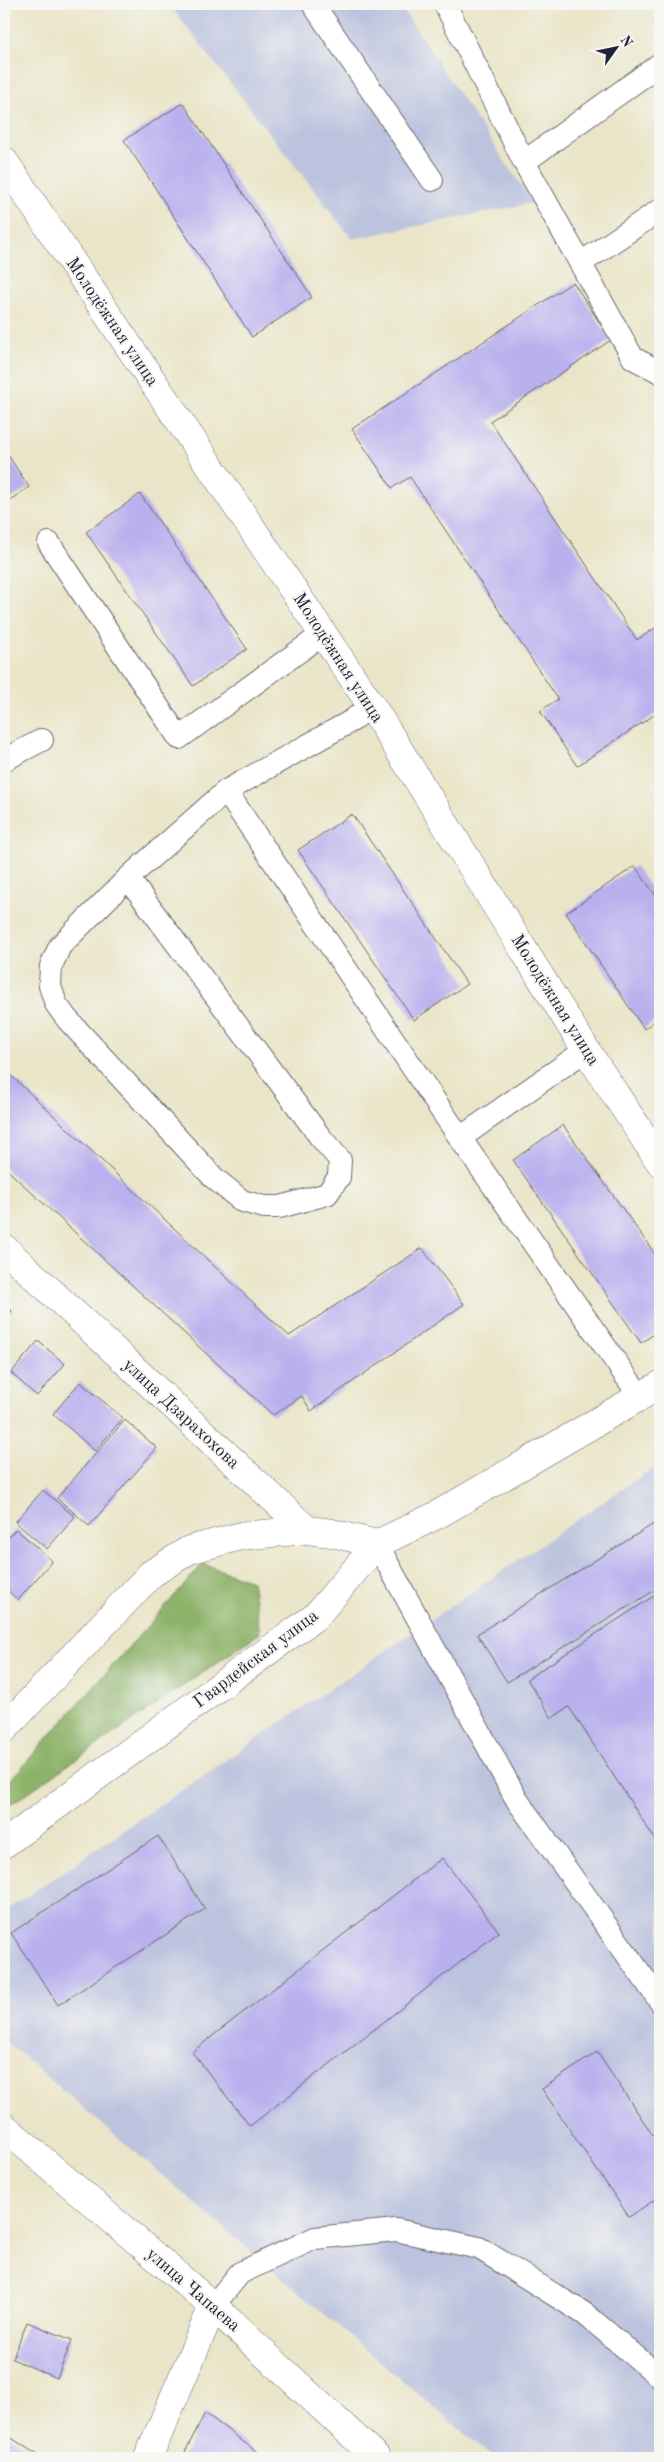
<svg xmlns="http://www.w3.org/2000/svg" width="664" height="2462" viewBox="0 0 664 2462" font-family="'Old Standard TT',serif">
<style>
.industrial{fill:#bcc3de}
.forest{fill:#8db369;stroke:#586a52}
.building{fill:#b9b1ee}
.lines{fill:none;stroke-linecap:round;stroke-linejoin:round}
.lane-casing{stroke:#68666c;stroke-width:24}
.street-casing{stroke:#68666c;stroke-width:29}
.secondary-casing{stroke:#68666c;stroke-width:29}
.lane{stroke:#fff;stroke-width:22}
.street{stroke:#fff;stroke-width:28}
.secondary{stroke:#fff;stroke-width:28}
.labels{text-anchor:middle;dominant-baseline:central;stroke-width:4;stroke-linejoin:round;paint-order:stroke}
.street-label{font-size:18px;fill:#22223b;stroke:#f6f6f2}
</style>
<rect width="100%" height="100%" fill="#f6f6f2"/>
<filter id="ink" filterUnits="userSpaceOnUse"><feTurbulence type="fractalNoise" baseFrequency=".02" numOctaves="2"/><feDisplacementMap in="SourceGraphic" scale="10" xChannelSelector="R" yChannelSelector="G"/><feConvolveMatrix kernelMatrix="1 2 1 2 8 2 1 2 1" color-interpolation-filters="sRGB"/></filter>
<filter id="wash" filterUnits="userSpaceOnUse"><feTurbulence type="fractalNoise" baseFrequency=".0096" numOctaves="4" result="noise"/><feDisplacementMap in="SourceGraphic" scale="20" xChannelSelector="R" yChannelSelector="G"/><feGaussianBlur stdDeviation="1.12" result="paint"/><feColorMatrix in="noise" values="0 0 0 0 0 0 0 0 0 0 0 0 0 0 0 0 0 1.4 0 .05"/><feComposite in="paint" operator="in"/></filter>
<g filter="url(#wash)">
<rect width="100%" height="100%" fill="#eae5c8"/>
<!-- industrial -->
<path class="industrial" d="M169,4h230l134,199 -181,36z
M660,1463v995h-167l-489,-418v-128z"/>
<!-- forest -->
<path class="forest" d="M203,1564l49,17 8,52 -256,176v-22z"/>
<g id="blocks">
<!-- building -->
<path class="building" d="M183,103l129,194 -60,40 -128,-197z
M573,282l38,58 -121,81 147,219 23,-15v86l-83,55 -37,-55 18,-12 -148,-222 -18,11 -40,-59z
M4,449l25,38 -25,17z
M140,494l107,155 -54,37 -107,-154z
M352,814l115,170 -53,36 -116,-170z
M635,866l25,36v115l-16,12 -78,-116z
M4,1069l285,267 133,-88 42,56 -153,107 -9,-15 -29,19 -269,-248z
M563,1125l97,136v69l-19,13 -128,-183z
M4,1304l8,7 -8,10z
M38,1341l27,23 -28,32 -26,-23z
M80,1382l43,36 -28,33 -42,-37z
M125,1420l32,28 -68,78 -32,-28z
M43,1490l32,27 -28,32 -32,-27z
M660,1520v67l-153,95 -30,-48z
M16,1529l36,32 -34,39 -14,-13v-45z
M660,1592v255l-91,-140 -17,11 -25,-39z
M158,1836l47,73 -147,96 -47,-72z
M442,1858l57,74 -249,194 -58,-74z
M597,2052l63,94v50l-31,21 -87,-128z
M27,2322l45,18 -15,38 -45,-19z
M205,2413l60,45h-83z
M4,2433l38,25h-38z"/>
</g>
</g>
<g filter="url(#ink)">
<use href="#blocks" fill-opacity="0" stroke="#68666c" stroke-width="1"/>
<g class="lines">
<defs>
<path id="lane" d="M313,4l119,176
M445,4l79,158
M660,64l-136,98 109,196 27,14
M581,263l79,-53
M49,543l130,195 144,-104
M4,760l38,-20
M226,791l234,347 181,260
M128,878l193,260 19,22 -1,17 -12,17 -47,13h-16l-22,-6 -28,-23 -147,-159 -11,-15 -6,-18 1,-20 9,-20 68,-68 98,-87 127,-71 18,-15
M460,1138l126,-88
M377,1544l140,256 143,201
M213,2306l27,-33 75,-35 81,-8 83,18 106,66 75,63"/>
<path id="street" d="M4,161l367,544 215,345 74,112
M4,1248l303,282
M213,2306l164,152"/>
<path id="secondary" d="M4,1729l147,-155 38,-24 52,-14 66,-6 25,3 45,11
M4,1844l312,-228 61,-72 60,-29 223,-130
M4,2127l209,179 -65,152"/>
</defs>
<!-- lane casing -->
<use href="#lane" class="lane-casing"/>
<!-- street casing -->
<use href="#street" class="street-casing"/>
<!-- secondary casing -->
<use href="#secondary" class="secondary-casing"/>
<!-- lane -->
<use href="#lane" class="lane"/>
<!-- street -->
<use href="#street" class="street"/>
<!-- secondary -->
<use href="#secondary" class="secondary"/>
</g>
</g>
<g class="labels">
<!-- street labels -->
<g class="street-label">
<text transform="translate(112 322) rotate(56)">Молодёжная улица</text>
<text transform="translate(338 658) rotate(57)">Молодёжная улица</text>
<text transform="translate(555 1000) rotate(58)">Молодёжная улица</text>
<text transform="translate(181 1414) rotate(43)">улица Дзарахохова</text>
<text transform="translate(256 1659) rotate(-37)">Гвардейская улица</text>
<text transform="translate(193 2290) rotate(41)">улица Чапаева</text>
</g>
</g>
<!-- margin -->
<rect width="664" height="2462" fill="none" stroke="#f6f6f2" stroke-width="20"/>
<!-- north arrow -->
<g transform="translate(616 48) rotate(57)" stroke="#f6f6f2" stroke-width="4" paint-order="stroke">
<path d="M0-4L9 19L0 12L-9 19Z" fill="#22223b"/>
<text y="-8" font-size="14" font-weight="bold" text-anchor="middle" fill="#22223b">N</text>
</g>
</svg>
